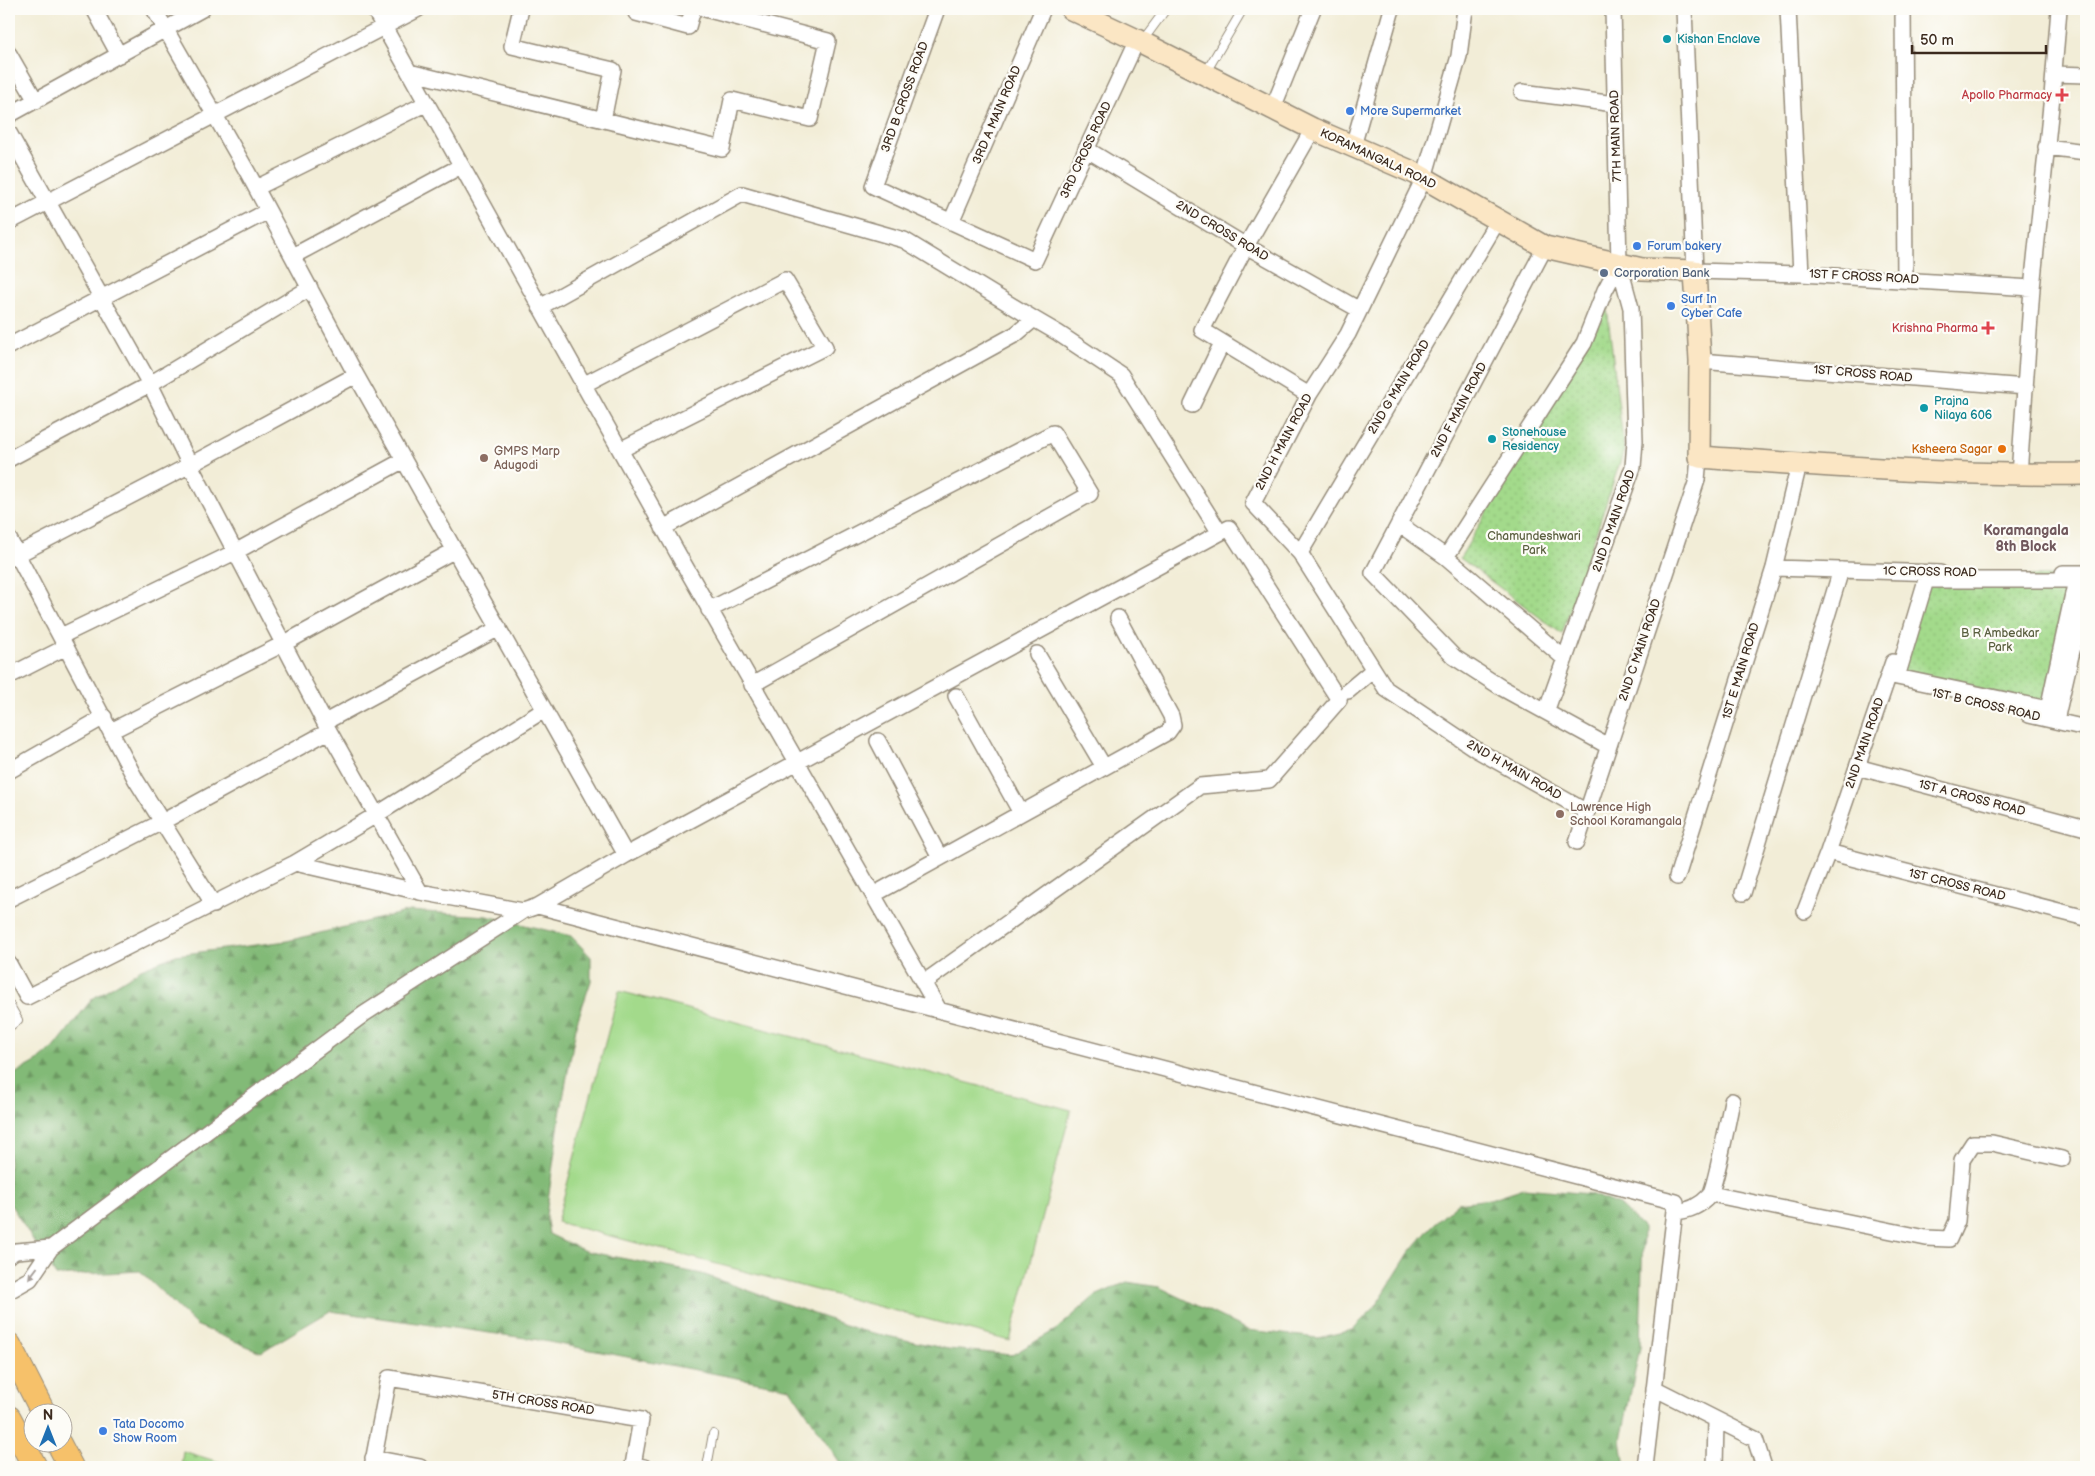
<svg xmlns="http://www.w3.org/2000/svg" width="2095" height="1476" viewBox="0 0 2095 1476" font-family="'Balsamiq Sans',sans-serif">
<style>
.grass{fill:#a3da8b;stroke:#6f8254}
.forest{fill:url(#forest-firs);stroke:#5e724a}
.cemetery{fill:url(#cemetery-stones);stroke:#6f8254}
.park{fill:url(#park-dots);stroke:#6f8254}
.lines{fill:none;stroke-linecap:round;stroke-linejoin:round}
.lane-casing{stroke:#968c7a;stroke-width:10}
.street-casing{stroke:#968c7a;stroke-width:18}
.secondary-casing{stroke:#968c7a;stroke-width:24}
.primary-casing{stroke:#968c7a;stroke-width:26}
.lane{stroke:#fff;stroke-width:8}
.street{stroke:#fff;stroke-width:15}
.secondary{stroke:#fbe6c4;stroke-width:21}
.primary{stroke:#f6c16b;stroke-width:24}
.oneway{fill:#a79f9a}
.culture-dot{fill:#0f9aa8;stroke:#fdfcf7;stroke-width:2}
.health-dot{fill:#e0444e;stroke:#fdfcf7;stroke-width:2}
.shop-dot{fill:#3f7fe0;stroke:#fdfcf7;stroke-width:2}
.service-dot{fill:#5c6f8a;stroke:#fdfcf7;stroke-width:2}
.food-dot{fill:#e8710a;stroke:#fdfcf7;stroke-width:2}
.education-dot{fill:#8d6e63;stroke:#fdfcf7;stroke-width:2}
.labels{text-anchor:middle;dominant-baseline:central;stroke-width:4.5;stroke-linejoin:round;paint-order:stroke}
.culture-label{font-size:12px;fill:#0d838f;stroke:#fdfcf7;text-anchor:start}
.health-label{font-size:12px;fill:#be3a42;stroke:#fdfcf7;text-anchor:end}
.street-label{font-size:12px;fill:#3b2a1e;stroke:#fdfcf7}
.shop-label{font-size:12px;fill:#366cbe;stroke:#fdfcf7;text-anchor:start}
.service-label{font-size:12px;fill:#4e5e75;stroke:#fdfcf7;text-anchor:start}
.food-label{font-size:12px;fill:#c56008;stroke:#fdfcf7;text-anchor:end}
.education-label{font-size:12px;fill:#785e54;stroke:#fdfcf7;text-anchor:start}
.park-label{font-size:12px;fill:#5a5f3f;stroke:#fdfcf7}
.neighbourhood-label{font-size:14px;font-weight:bold;fill:#71595d;stroke:#fdfcf7}
</style>
<defs>
<pattern id="forest-firs" width="22" height="20" patternUnits="userSpaceOnUse" patternTransform="scale(1.25)"><rect width="22" height="20" fill="#82ba77"/><path d="M5 1l3.5 6h-7zM16 11l3.5 6h-7z" fill="#6c9761"/></pattern>
<pattern id="cemetery-stones" width="16" height="16" patternUnits="userSpaceOnUse" patternTransform="scale(1.25)"><rect width="16" height="16" fill="#a3da8b"/><path d="M2 7V4a2 2 0 0 1 4 0v3zM10 15v-3a2 2 0 0 1 4 0v3z" fill="#8dbb78"/></pattern>
<pattern id="park-dots" width="8" height="8" patternUnits="userSpaceOnUse" patternTransform="scale(1.25)"><rect width="8" height="8" fill="#a3da8b"/><path d="M2 2h.1M6 6h.1" fill="none" stroke="#8dbb78" stroke-width="1.8" stroke-linecap="round"/></pattern>
</defs>
<rect width="100%" height="100%" fill="#fdfcf7"/>
<filter id="ink" filterUnits="userSpaceOnUse"><feTurbulence type="fractalNoise" baseFrequency=".02" numOctaves="2"/><feDisplacementMap in="SourceGraphic" scale="10" xChannelSelector="R" yChannelSelector="G"/><feConvolveMatrix kernelMatrix="1 2 1 2 8 2 1 2 1" color-interpolation-filters="sRGB"/></filter>
<filter id="wash" filterUnits="userSpaceOnUse"><feTurbulence type="fractalNoise" baseFrequency=".0096" numOctaves="4" result="noise"/><feDisplacementMap in="SourceGraphic" scale="20" xChannelSelector="R" yChannelSelector="G"/><feGaussianBlur stdDeviation="1.12" result="paint"/><feColorMatrix in="noise" values="0 0 0 0 0 0 0 0 0 0 0 0 0 0 0 0 0 1.4 0 .05"/><feComposite in="paint" operator="in"/></filter>
<g filter="url(#wash)">
<rect width="100%" height="100%" fill="#f2edd7"/>
<!-- grass -->
<path class="grass" d="M619,991l452,119 -61,231 -453,-119z"/>
<!-- forest -->
<path class="forest" d="M410,911l77,5 84,20 20,21v24l-14,41 -17,93 -14,100 3,19 36,17 117,23 157,56 89,19 64,6 45,-26 38,-33 32,-14 32,5 89,43 70,8 34,-8 23,-23 34,-54 22,-26 27,-24 32,-4 34,-11 66,6 29,11 24,23 -3,119 -19,93 4,27h-782l-53,-79 -257,-49 -203,-28 -69,41 -65,-27 -56,-54 -84,5 -47,-74v-125l27,-15 18,-14 38,-49 49,-30 35,-14 111,-14z"/>
<!-- cemetery -->
<path class="cemetery" d="M183,1451l52,16h-54z"/>
<!-- park -->
<path class="park" d="M1607,308l17,142 -62,184 -102,-76z
M1925,576h159l-31,141 -162,-37z"/>
</g>
<g filter="url(#ink)">
<g class="lines">
<defs>
<path id="lane" d="M1143,40l23,-31
M1206,72l37,-63
M9,1004l9,16 -9,7
M707,1467l6,-33"/>
<path id="street" d="M94,9l25,46
M154,9l94,164 108,202 270,480
M374,9l308,552 257,449
M521,9l-9,37 101,24 -10,50
M637,9l-1,4 52,14 5,-18
M937,9l-64,177 162,74 102,-220
M1465,9l-6,47 -35,122 -76,156 -39,61 -56,108 47,50 86,136 91,61 110,62
M1684,9l11,262 106,3 231,14
M1788,9l13,265
M1903,9l2,270
M9,54l27,47
M409,72l313,77 10,-49 78,19 18,-78 -123,-32
M2054,74l32,1
M1522,92l93,12
M1273,108l40,-99
M9,115l193,-106
M9,133l141,251 40,81 139,266 91,161 103,19
M1353,146l39,-137
M2046,147l40,5
M1086,149l160,97 112,63
M256,188l171,-85
M9,222l409,-213
M951,222l92,-213
M1545,247l-172,326 81,84 48,31 106,58
M293,256l168,-90
M540,307l202,-113 162,46 130,79 -18,15 -353,194
M1034,319l24,14 63,42 99,158
M9,346l259,-135
M1700,361l326,26
M583,385l202,-105 40,67 -205,103
M1309,395l-107,-65 44,-84 67,-117
M1192,405l30,-62
M9,459l141,-75 160,-96
M2019,475l13,-187 20,-192 7,-87
M1399,524l47,33 119,102
M9,539l127,241 78,125
M1300,553l198,-333
M1446,557l138,-214 21,-53 14,-26
M9,559l181,-94 166,-90
M1774,568l166,5
M2063,573h23
M1926,580h150l-28,129 -151,-32z
M709,610l344,-177 37,61 -338,191
M61,636l174,-84 169,-92
M1037,654l67,113
M9,676l57,-29
M1348,691l25,-21
M956,696l65,117
M1546,712l87,-245 2,-26 -4,-133 -12,-44 -6,-255
M2029,715l57,13
M2056,720l30,-130
M325,722l174,-94
M111,731l172,-87 172,-94
M878,741l62,117
M1857,767l229,61
M9,771l95,-54
M1577,842l120,-362 2,-23
M1828,852l258,66
M295,863l125,29
M1677,877l97,-309 25,-104
M1743,893l98,-323
M873,895l295,-163 5,-7 -2,-9 -53,-98
M9,899l153,-77 167,-91
M538,906l1138,296 -31,265
M1805,911l23,-59 65,-190
M9,964l18,33 268,-134 81,-48 168,-105
M1711,1194l215,44 23,1 8,-18 5,-61 11,-17h19l70,16
M1675,1212c14,-1 25,-6 34,-16 6,-7 20,-81 23,-95
M9,1255l7,-4 35,-3
M9,1291l21,-12 21,-31 313,-234 159,-103 15,-5 88,-51 603,-327 110,172 -70,80 -69,6 -277,197
M1654,1388l101,51 9,28
M373,1458l47,9
M372,1467l17,-89 252,42 -8,45 11,2
M1715,1467l1,-46"/>
<path id="secondary" d="M1071,9l66,31 176,89 104,45 128,73 97,22 53,2 5,90 -1,96c129,9 258,19 387,17"/>
<path id="primary" d="M9,1345l35,69
M9,1418l26,49
M59,1444l12,23"/>
</defs>
<!-- lane casing -->
<use href="#lane" class="lane-casing"/>
<!-- street casing -->
<use href="#street" class="street-casing"/>
<!-- secondary casing -->
<use href="#secondary" class="secondary-casing"/>
<!-- primary casing -->
<use href="#primary" class="primary-casing"/>
<!-- lane -->
<use href="#lane" class="lane"/>
<!-- street -->
<use href="#street" class="street"/>
<!-- secondary -->
<use href="#secondary" class="secondary"/>
<!-- primary -->
<use href="#primary" class="primary"/>
</g>
<!-- one-way arrows -->
<defs><path id="oneway-solid" d="M-6-.8H1V-3.2L6.5 0L1 3.2V.8H-6Z" transform="scale(1.25)"/></defs>
<use class="oneway" href="#oneway-solid" transform="translate(33 1273) rotate(127)"/>
</g>
<!-- markers -->
<g class="culture-dot">
<circle cx="1667" cy="39" r="5"/>
<circle cx="1924" cy="408" r="5"/>
<circle cx="1492" cy="439" r="5"/>
</g>
<g class="health-dot">
<path d="M2059.5 87.5h5v5h5v5h-5v5h-5v-5h-5v-5h5z"/>
<path d="M1985.5 320.5h5v5h5v5h-5v5h-5v-5h-5v-5h5z"/>
</g>
<g class="shop-dot">
<circle cx="1350" cy="111" r="5"/>
<circle cx="1637" cy="246" r="5"/>
<circle cx="1671" cy="306" r="5"/>
<circle cx="103" cy="1431" r="5"/>
</g>
<circle class="service-dot" cx="1604" cy="273" r="5"/>
<circle class="food-dot" cx="2002" cy="449" r="5"/>
<g class="education-dot">
<circle cx="484" cy="458" r="5"/>
<circle cx="1560" cy="814" r="5"/>
</g>
<g class="labels">
<!-- culture labels -->
<g class="culture-label">
<text x="1677" y="39">Kishan Enclave</text>
<text x="1934" y="401">Prajna<tspan x="1934" dy="14">Nilaya 606</tspan></text>
<text x="1502" y="432">Stonehouse<tspan x="1502" dy="14">Residency</tspan></text>
</g>
<!-- health labels -->
<g class="health-label">
<text x="2052" y="95">Apollo Pharmacy</text>
<text x="1978" y="328">Krishna Pharma</text>
</g>
<!-- street labels -->
<g class="street-label">
<text transform="translate(905 97) rotate(-70)">3RD B CROSS ROAD</text>
<text transform="translate(997 115) rotate(-67)">3RD A MAIN ROAD</text>
<text transform="translate(1616 136) rotate(-92)">7TH MAIN ROAD</text>
<text transform="translate(1086 150) rotate(-65)">3RD CROSS ROAD</text>
<text transform="translate(1378 159) rotate(25)">KORAMANGALA ROAD</text>
<text transform="translate(1222 231) rotate(31)">2ND CROSS ROAD</text>
<text transform="translate(1864 277) rotate(3)">1ST F CROSS ROAD</text>
<text transform="translate(1863 374) rotate(5)">1ST CROSS ROAD</text>
<text transform="translate(1399 387) rotate(-59)">2ND G MAIN ROAD</text>
<text transform="translate(1459 410) rotate(-62)">2ND F MAIN ROAD</text>
<text transform="translate(1284 442) rotate(-62)">2ND H MAIN ROAD</text>
<text transform="translate(1614 521) rotate(-71)">2ND D MAIN ROAD</text>
<text transform="translate(1930 572) rotate(1)">1C CROSS ROAD</text>
<text transform="translate(1640 650) rotate(-71)">2ND C MAIN ROAD</text>
<text transform="translate(1741 671) rotate(-73)">1ST E MAIN ROAD</text>
<text transform="translate(1986 705) rotate(13)">1ST B CROSS ROAD</text>
<text transform="translate(1865 743) rotate(-71)">2ND MAIN ROAD</text>
<text transform="translate(1514 770) rotate(30)">2ND H MAIN ROAD</text>
<text transform="translate(1972 798) rotate(15)">1ST A CROSS ROAD</text>
<text transform="translate(1957 885) rotate(14)">1ST CROSS ROAD</text>
<text transform="translate(543 1403) rotate(9)">5TH CROSS ROAD</text>
</g>
<!-- shop labels -->
<g class="shop-label">
<text x="1360" y="111">More Supermarket</text>
<text x="1647" y="246">Forum bakery</text>
<text x="1681" y="299">Surf In<tspan x="1681" dy="14">Cyber Cafe</tspan></text>
<text x="113" y="1424">Tata Docomo<tspan x="113" dy="14">Show Room</tspan></text>
</g>
<!-- service labels -->
<g class="service-label">
<text x="1614" y="273">Corporation Bank</text>
</g>
<!-- food labels -->
<g class="food-label">
<text x="1992" y="449">Ksheera Sagar</text>
</g>
<!-- education labels -->
<g class="education-label">
<text x="494" y="451">GMPS Marp<tspan x="494" dy="14">Adugodi</tspan></text>
<text x="1570" y="807">Lawrence High<tspan x="1570" dy="14">School Koramangala</tspan></text>
</g>
<!-- park labels -->
<g class="park-label">
<text x="1534" y="536">Chamundeshwari<tspan x="1534" dy="14">Park</tspan></text>
<text x="2000" y="633">B R Ambedkar<tspan x="2000" dy="14">Park</tspan></text>
</g>
<!-- neighbourhood labels -->
<g class="neighbourhood-label">
<text x="2026" y="530">Koramangala<tspan x="2026" dy="16">8th Block</tspan></text>
</g>
</g>
<!-- margin -->
<rect width="2095" height="1476" fill="none" stroke="#fdfcf7" stroke-width="30"/>
<!-- north arrow -->
<g transform="translate(48 1428)"><circle r="24" fill="#fdfcf7" stroke="#afa8a0"/>
<path d="M0-4L9 19L0 12L-9 19Z" fill="#1f6fb2"/>
<text y="-8" font-size="14" font-weight="bold" text-anchor="middle" fill="#3b2a1e">N</text>
</g>
<!-- scale -->
<path d="M1912 45v8h134v-8" fill="none" stroke="#3b2a1e" stroke-width="2.5"/>
<text x="1920" y="45" font-size="15" fill="#3b2a1e" stroke="#fdfcf7" stroke-width="4" paint-order="stroke">50 m</text>
</svg>
